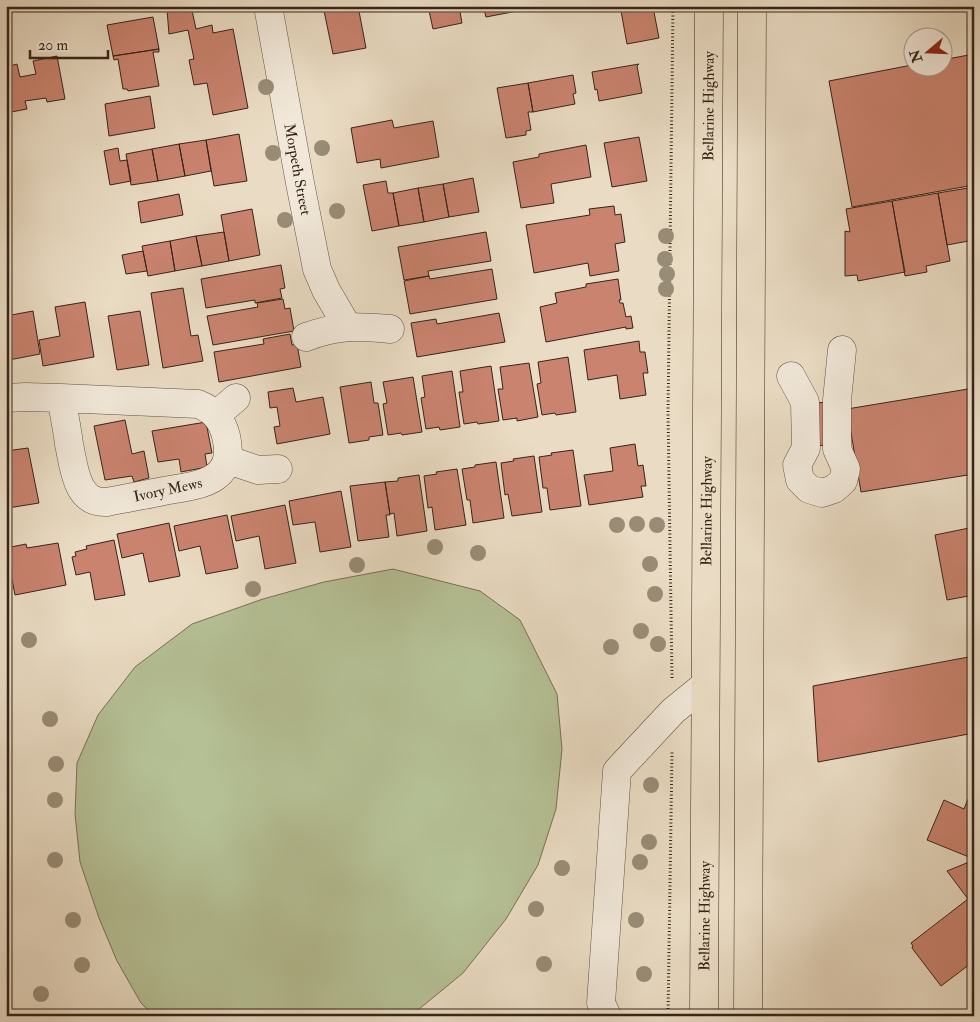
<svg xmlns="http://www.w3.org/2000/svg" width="980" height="1022" viewBox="0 0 980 1022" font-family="'IM FELL Double Pica',serif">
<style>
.green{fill:#b5c095;stroke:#767256}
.building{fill:#ca836f;stroke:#362418}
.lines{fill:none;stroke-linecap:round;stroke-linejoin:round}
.minor-casing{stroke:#635243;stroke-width:29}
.highway-casing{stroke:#362418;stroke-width:29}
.path{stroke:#362418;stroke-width:3;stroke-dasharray:1 2.5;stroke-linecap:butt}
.minor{stroke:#f1e8d9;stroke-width:28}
.highway{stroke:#eadcc4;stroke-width:28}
.tree{fill:#998c76}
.labels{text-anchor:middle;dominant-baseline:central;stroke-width:4.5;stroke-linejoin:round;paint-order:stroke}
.street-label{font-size:15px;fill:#362418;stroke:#f1e8d9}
</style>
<rect width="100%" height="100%" fill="#eadcc4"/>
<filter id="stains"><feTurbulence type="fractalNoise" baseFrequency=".004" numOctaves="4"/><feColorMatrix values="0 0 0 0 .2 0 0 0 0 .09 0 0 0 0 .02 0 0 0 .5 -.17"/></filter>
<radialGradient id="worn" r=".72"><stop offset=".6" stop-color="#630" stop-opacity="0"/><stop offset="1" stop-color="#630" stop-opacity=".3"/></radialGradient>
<!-- green -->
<path class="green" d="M393,569l87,22 40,29 37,74 5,55 -6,60 -18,56 -32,54 -43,54 -50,41 -4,2h-255l-13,-13 -24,-42 -18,-43 -19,-56 -5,-48 2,-51 21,-48 37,-48 57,-43 71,-25 61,-17z"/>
<!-- building -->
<path class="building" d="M191,6l5,23 16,-4 1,8 20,-4 15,79 -35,7 -6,-32 -13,2 -5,-25 5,-1 -6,-29 -19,4 -2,-24z
M323,6h35l8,42 -33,6z
M428,6h31l3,17 -29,6z
M483,6h49l1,2 -47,9z
M625,6h33l-5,1 6,31 -32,6 -6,-33 5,-1z
M153,17l6,32 -46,7 -6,-31z
M159,49v3h-6l6,34 -31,5 -1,-2h-4l-5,-30 -4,1 -1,-4z
M974,54v131l-122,22 -23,-126 83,-16v3h30v-8z
M57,56l8,43 -18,3 -1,-4 -21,3 2,8 -21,4v-46l11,-3 3,13 16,-3 -3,-13z
M639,64l-2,2 5,27 -43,8 -2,-12 -2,1 -3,-18z
M573,75l3,18 -3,1 2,10 -42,8 -5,-29z
M528,83l5,29h-5l3,18 -5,1v4l-20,3 -9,-50z
M150,96l5,32 -46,8 -4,-32z
M392,120l2,8 39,-7 6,36 -58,11 -1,-9 -23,4 -6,-35z
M239,134l8,47 -33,5 -8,-46z
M639,137l8,44 -35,6 -8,-44z
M206,140l5,31 -26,5 -6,-32z
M179,144l6,32 -27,5 -6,-32z
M586,145l5,32 -40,7 3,19 -33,5 -8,-46 26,-5v-3z
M118,148l2,13 7,-1 4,21 -21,4 -6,-34z
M152,149l6,32 -27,4 -5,-31z
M473,178l6,34 -30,5 -6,-33z
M386,181l2,12h5l6,33 -27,5 -9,-46z
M443,184l6,33 -25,5 -6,-34z
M974,187v53l-27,5 -9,-52z
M418,188l6,34 -25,4 -6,-33z
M938,193l12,68 -24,5 1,6 -22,4 -13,-75z
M179,194l4,21 -42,8 -3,-21z
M892,201l13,71 -47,9 -1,-6 -12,1v-45l5,1 -4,-23z
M614,206l1,9 6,-1 4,28 -10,2 4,27 -29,5 -2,-13 -54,10 -8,-48 64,-10 -1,-6z
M252,209l8,46 -31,6 -8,-46z
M224,232l5,29 -27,5 -6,-30z
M486,232l5,29 -63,10 1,5 -25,4 -6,-33z
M196,236l6,30 -27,5 -5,-30z
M170,241l5,30 -27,5 -6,-30z
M143,251l4,20 -21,3 -4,-19z
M281,265l4,23 -5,1 2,9 -27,5v-3l-49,8 -5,-29z
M492,269l5,30 -87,15 -6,-33 25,-5 1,3z
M618,279l3,21h-2l1,3h3l3,14 5,-1 2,12 -7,1v-2l-80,15 -6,-35 17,-4 -2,-10 31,-6v-3z
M183,288l8,48 7,-1 5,26 -40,7 -12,-75z
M283,299l2,10 5,-1 4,23 -81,14 -6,-29 51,-9 -1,-4z
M85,302l9,55 -51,9 -4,-26 21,-4 -5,-29z
M33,311l7,43 -31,6 1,5h-4v-49z
M140,311l9,54 -32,5 -9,-54z
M499,313l6,29 -88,15 -6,-34 25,-4 1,5z
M290,334l2,11 5,-1 4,23 -82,15 -5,-30 50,-8 -1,-5z
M639,341l1,11h5l3,21h-5l3,22 -26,4 -3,-24 -29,5 -4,-30z
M568,357l8,55 -20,3 -1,-2 -13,2 -5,-31 4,-1 -3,-21z
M529,363l9,54 -21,4v-3l-14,2 -5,-31h5l-3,-22z
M491,366l8,55 -21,3 -1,-2 -13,2 -5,-32h4l-3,-21z
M452,371l8,56 -20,3 -1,-3 -13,2 -5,-31 4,-1 -3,-21z
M413,377l9,55 -20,3 -1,-2 -13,2 -5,-31 4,-1 -4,-21z
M371,382l3,21h4l5,32 -14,2v3l-20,3 -9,-56z
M293,388l3,14 27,-5 7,37 -53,10 -3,-17 6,-1 -3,-19 -7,1 -2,-16z
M974,388v86l-113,18 -14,-83z
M833,402l1,43 -28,1 6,-43z
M125,420l7,34 12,-3 5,27 -15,4 -2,-6 -27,4 -11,-54z
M206,422l6,31 -7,1 2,13 -26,5 -2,-13 -21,3 -6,-31z
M635,444l3,22 5,-1 3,21h-5l2,11 -54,8 -5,-30 29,-4 -3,-23z
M28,448l11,55 -31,5 -2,-10v-47z
M573,450l8,56 -31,4 -3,-22h-4l-4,-31 13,-2 -1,-2z
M534,456l8,56 -30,4 -4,-22 -3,1 -4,-32 13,-2 -1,-2z
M496,462l8,56 -31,5 -3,-23h-3l-5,-31 13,-2v-2z
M457,469l9,56 -31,5 -3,-23 -4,1 -4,-32 13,-2 -1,-2z
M419,475l8,56 -30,5 -3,-23 -4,1 -5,-32 13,-1v-3z
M385,482l5,33h-4l3,22 -31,4 -8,-55z
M341,491l10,56 -31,5 -5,-30 -22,3 -4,-24z
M285,505l11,58 -31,6 -6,-33 -23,5 -5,-25z
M227,515l11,53 -32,6 -6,-28 -21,5 -5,-25z
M169,523l11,53 -31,6 -6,-29 -21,5 -5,-24z
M974,527v68l-27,5 -12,-65z
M114,540l11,55 -30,5 -5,-28 -14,3 -4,-18 4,-1 -1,-4 12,-3 -1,-3z
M58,543l8,42 -51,10 -9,-47 20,-4 1,4z
M974,656v77l-156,29 -5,-76z
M968,799l6,2v58l-47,-19 17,-40 20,9z
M974,860v101l-33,25 -29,-38 1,-2 -2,-3 57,-44 -21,-28z"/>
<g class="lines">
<defs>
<g id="minor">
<path id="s1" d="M268,6l32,177 17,86 9,21 21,36"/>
<path d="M306,337c33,-12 50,-11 84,-8"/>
<path d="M791,376l14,26 1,46 -9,17 3,15 9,9 13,4 12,-4 9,-8 3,-12 -9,-20v-49l5,-50"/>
<path d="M6,398l19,-1 36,1 137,6c16,6 24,16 28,32 11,47 -28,49 -62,55 -19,4 -38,7 -57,11 -31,2 -33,-35 -38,-58 -2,-16 -5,-31 -8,-46"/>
<path d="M216,415l20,-17"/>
<path d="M228,460l30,10 20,-1"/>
<path d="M607,1016l-6,-13 16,-232 56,-60 32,-26"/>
</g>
<g id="highway">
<path id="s2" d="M704,1016l5,-1010"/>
<path d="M748,1016l4,-1010"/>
</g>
</defs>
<!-- minor casing -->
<use href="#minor" class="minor-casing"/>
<!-- highway casing -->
<use href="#highway" class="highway-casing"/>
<!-- path -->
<path class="path" d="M6,11l27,-5
M672,678l-4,-265 5,-407
M668,1016l4,-264"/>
<!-- minor -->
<use href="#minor" class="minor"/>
<!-- highway -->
<use href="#highway" class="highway"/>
</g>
<!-- trees -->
<g class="tree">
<circle cx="266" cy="87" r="8"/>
<circle cx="322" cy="148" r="8"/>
<circle cx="273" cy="153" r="8"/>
<circle cx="337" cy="211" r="8"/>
<circle cx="285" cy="220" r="8"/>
<circle cx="666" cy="236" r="8"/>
<circle cx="665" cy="259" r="8"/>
<circle cx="667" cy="274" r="8"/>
<circle cx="666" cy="289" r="8"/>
<circle cx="637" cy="524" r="8"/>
<circle cx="617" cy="525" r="8"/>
<circle cx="657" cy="525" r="8"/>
<circle cx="435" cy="547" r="8"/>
<circle cx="478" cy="553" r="8"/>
<circle cx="650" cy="564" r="8"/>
<circle cx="357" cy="565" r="8"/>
<circle cx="253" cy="589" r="8"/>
<circle cx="655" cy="594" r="8"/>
<circle cx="641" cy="631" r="8"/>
<circle cx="29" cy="640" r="8"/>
<circle cx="658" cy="644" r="8"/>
<circle cx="611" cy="647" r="8"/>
<circle cx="50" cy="719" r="8"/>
<circle cx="56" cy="764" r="8"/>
<circle cx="651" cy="785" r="8"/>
<circle cx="55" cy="800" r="8"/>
<circle cx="649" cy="842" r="8"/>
<circle cx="55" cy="860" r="8"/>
<circle cx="640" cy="862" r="8"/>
<circle cx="562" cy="868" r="8"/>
<circle cx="536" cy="909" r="8"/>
<circle cx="73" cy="920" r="8"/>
<circle cx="636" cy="920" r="8"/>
<circle cx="544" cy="964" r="8"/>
<circle cx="82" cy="965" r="8"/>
<circle cx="644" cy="974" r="8"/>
<circle cx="41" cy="994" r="8"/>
</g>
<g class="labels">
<!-- street labels -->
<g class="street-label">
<text stroke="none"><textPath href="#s2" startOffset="910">Bellarine Highway</textPath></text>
<text stroke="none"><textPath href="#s1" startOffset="166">Morpeth Street</textPath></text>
<text transform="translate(168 490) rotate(-12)">Ivory Mews</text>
<text stroke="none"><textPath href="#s2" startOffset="505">Bellarine Highway</textPath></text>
<text stroke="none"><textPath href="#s2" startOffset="100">Bellarine Highway</textPath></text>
</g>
</g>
<!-- margin -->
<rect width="980" height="1022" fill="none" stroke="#eadcc4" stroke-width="25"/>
<rect x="8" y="8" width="965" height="1007" fill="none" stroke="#362418" stroke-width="2.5"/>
<rect x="12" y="12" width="955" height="997" fill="none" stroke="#362418"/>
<!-- north arrow -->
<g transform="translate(928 52) rotate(251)"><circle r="24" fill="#f1e8d9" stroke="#a69a8c"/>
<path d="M0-4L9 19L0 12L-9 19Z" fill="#8f2418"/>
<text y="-8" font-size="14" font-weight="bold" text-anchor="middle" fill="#362418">N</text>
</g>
<!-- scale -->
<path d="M30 50v8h78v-8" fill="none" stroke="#362418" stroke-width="2.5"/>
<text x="38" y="50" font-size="15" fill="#362418" stroke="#f1e8d9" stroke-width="4" paint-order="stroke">20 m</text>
<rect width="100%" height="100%" filter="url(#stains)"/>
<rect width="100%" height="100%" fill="url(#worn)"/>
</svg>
